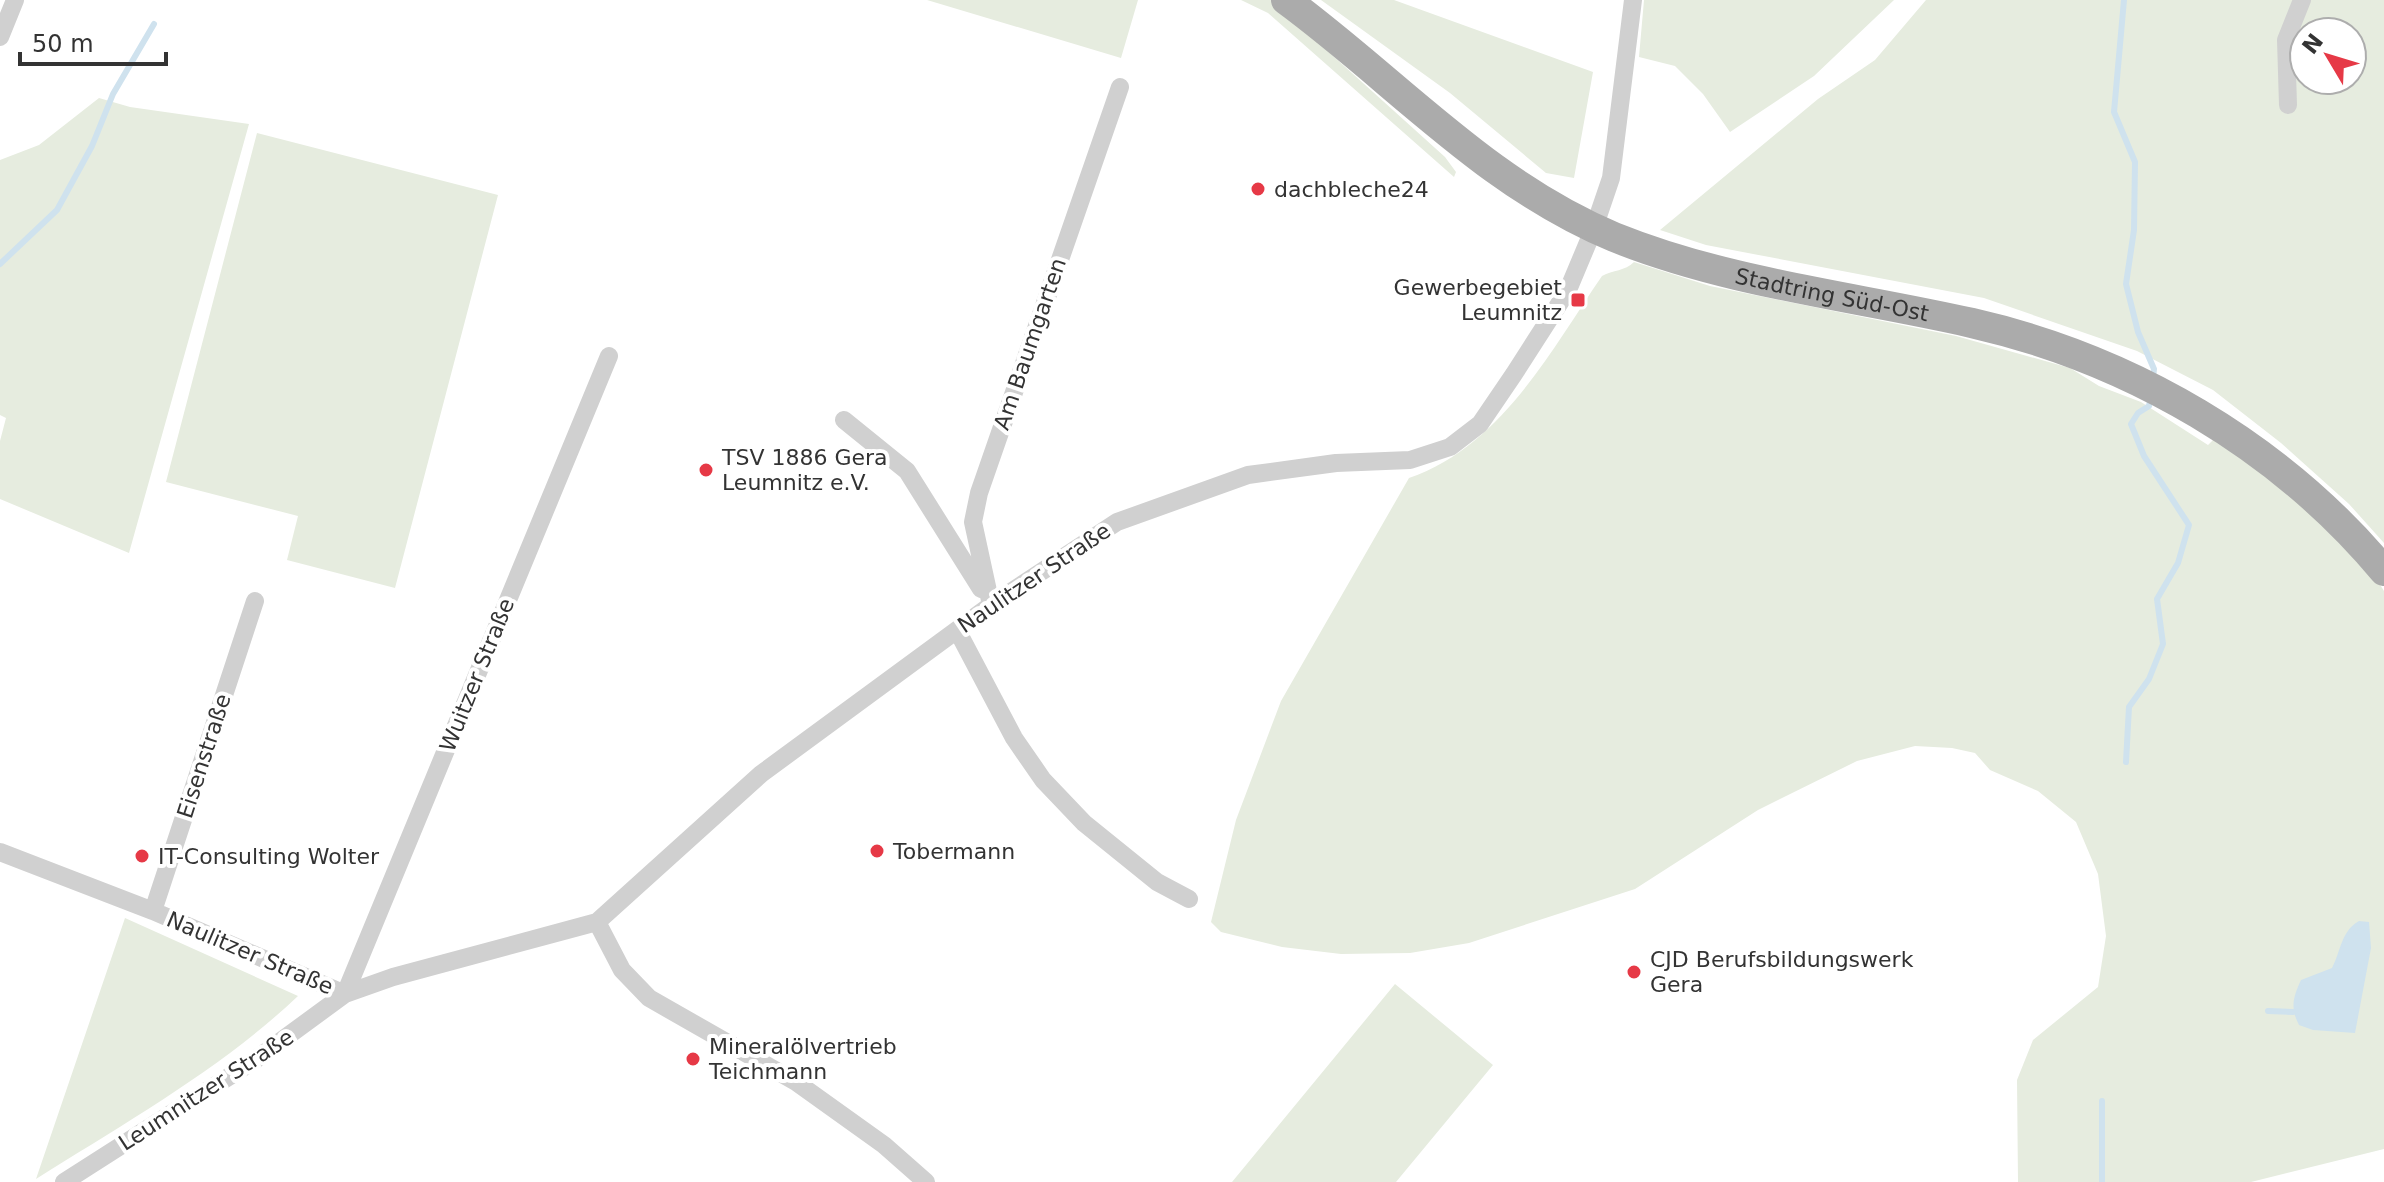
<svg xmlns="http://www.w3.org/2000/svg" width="2384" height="1182" viewBox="0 0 2384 1182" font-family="'DejaVu Sans',sans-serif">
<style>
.green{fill:#e6ecdf;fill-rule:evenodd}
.water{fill:#cfe2ee}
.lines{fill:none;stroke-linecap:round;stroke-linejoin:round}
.stream{stroke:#cfe2ee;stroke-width:6}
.minor{stroke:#d0d0d0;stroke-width:18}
.primary{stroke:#ababab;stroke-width:30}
.poi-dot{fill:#e63946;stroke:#fff;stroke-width:3}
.labels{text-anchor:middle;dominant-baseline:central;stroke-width:8;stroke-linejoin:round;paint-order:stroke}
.poi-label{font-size:22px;fill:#333;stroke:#fff;text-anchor:start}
.street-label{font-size:22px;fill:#333;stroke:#fff}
</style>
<rect width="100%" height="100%" fill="#fff"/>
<!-- green -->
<path class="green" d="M927,0h211l-17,58z
M1241,0h30l174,157 11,15 -2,5 -186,-164z
M1321,0h73l199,72 -19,106 -28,-5 -96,-80z
M1644,0h250l-80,76 -84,56 -27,-38 -28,-28 -36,-9z
M1926,0h458v543l-35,-39 -68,-61 -68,-53 -76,-39 -153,-53 -278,-53 -46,-15 158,-131 57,-39zM2304,32h48v48h-48z
M99,98l31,9 119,17 -120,429 -129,-54v-58l6,-23 -6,-3v-255l39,-15z
M257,133l241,62 -103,393 -108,-28 11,-44 -132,-34z
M1634,262l76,24 246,50 114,32 29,18 42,16 67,43 7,-7 86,66 78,79 5,8v558l-133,33h-233l-1,-102 16,-40 65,-53 8,-51 -8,-62 -22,-52 -38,-31 -48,-21 -15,-17 -23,-5 -37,-2 -58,15 -99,49 -123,79 -166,54 -59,10 -69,1 -59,-7 -61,-15 -10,-10 25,-102 45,-119 128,-223c92,-32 141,-126 193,-202 11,-6 23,-5 32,-14z
M125,918l173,78c-77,73 -172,126 -262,183z
M1395,984l98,81 -97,117h-164z"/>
<!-- water -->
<path class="water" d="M2359,921l10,1 2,26 -16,85 -42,-3 -14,-5c-9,-17 -6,-28 2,-45l31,-12c9,-17 9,-37 27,-47z"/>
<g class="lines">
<!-- stream -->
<path class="stream" d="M2124,0l-10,112 21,50 -1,68 -8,54 12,48 16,37 -1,9
M0,264l57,-54 35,-64 21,-52 41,-70
M2126,762l3,-55 20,-28 14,-35 -6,-45 21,-36 11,-38 -45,-69 -13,-32 7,-11 11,-7 2,-9
M2268,1011l25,1
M2102,1182v-81"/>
<!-- minor -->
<path class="minor" d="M0,37l15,-37
M2288,105l-2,-65 16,-40
M844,420l63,51 74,118
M991,605l-18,-83 6,-29 141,-406
M957,630l57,108 29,42 41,43 73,59 32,17
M0,852l153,59 192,83
M153,911l102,-310
M597,922l25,48 27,28 147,84 88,63 42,37
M345,994l264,-638
M64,1182l191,-122 90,-66 48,-17 204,-55 164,-148 230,-169 126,-83 131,-47 88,-12 74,-3 40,-13 30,-23 34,-50 54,-84 26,-62 17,-50 22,-178"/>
<!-- primary -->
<path class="primary" id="s1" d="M1286,0c109,80 200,184 328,237 114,46 239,59 358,86 158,36 308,123 412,248"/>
</g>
<!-- markers -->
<g class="poi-dot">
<circle cx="1258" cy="189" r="8"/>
<rect x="1570" y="292" width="16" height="16" rx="4"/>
<circle cx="706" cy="470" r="8"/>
<circle cx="877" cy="851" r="8"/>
<circle cx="142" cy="856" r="8"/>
<circle cx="1634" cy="972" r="8"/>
<circle cx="693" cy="1059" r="8"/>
</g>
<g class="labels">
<!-- poi labels -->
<g class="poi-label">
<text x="1274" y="189">dachbleche24</text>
<text x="1562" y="287" text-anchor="end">Gewerbegebiet<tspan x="1562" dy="25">Leumnitz</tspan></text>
<text x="722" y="457">TSV 1886 Gera<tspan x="722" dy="25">Leumnitz e.V.</tspan></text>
<text x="893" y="851">Tobermann</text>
<text x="158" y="856">IT-Consulting Wolter</text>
<text x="1650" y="959">CJD Berufsbildungswerk<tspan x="1650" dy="25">Gera</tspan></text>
<text x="709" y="1046">Mineralölvertrieb<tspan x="709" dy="25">Teichmann</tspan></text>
</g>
<!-- street labels -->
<g class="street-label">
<text stroke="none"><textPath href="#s1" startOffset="632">Stadtring Süd-Ost</textPath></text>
<text transform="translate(1030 344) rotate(-71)">Am Baumgarten</text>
<text transform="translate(1034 578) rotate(-34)">Naulitzer Straße</text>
<text transform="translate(477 675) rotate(-68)">Wuitzer Straße</text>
<text transform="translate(204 756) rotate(-72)">Eisenstraße</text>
<text transform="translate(250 953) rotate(23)">Naulitzer Straße</text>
<text transform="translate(206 1090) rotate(-33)">Leumnitzer Straße</text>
</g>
</g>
<!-- north arrow -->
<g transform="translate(2328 56) rotate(308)"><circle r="38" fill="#ffffff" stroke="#adadad" stroke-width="2"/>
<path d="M0-6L14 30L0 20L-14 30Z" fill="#e63946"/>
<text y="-12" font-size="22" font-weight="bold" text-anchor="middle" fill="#333333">N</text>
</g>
<!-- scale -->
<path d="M20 52v12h146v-12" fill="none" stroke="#333333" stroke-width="4"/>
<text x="32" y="52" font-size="24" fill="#333333" stroke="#ffffff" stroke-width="6" paint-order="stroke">50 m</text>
</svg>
